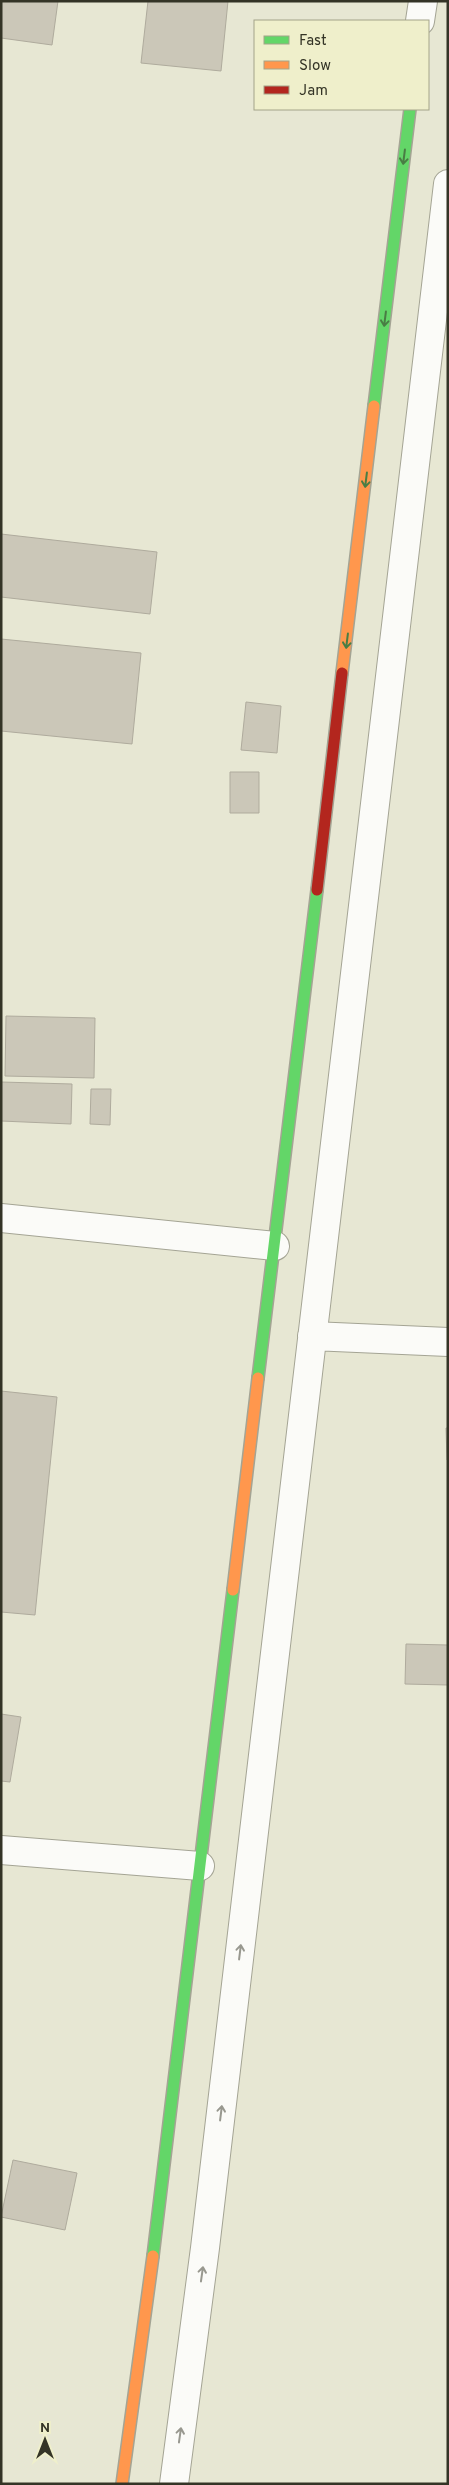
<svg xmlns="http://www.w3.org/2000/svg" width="449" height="2485" viewBox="0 0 449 2485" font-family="Overpass,sans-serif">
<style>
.building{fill:#cbc7b8;stroke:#afab9d}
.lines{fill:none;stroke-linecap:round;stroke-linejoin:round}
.street-casing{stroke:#a4a494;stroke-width:30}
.fast-casing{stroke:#a4a494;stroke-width:14}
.slow-casing{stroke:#a4a494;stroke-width:14}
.jam-casing{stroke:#a4a494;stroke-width:14}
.street{stroke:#fbfbf8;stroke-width:28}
.fast{stroke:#63d668;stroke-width:11}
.slow{stroke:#ff974d;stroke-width:11}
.jam{stroke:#b3261e;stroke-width:11}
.oneway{stroke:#497d44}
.oneway2{stroke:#98988f}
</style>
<rect width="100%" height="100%" fill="#e7e7d3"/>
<!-- building -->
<path class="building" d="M1,1h57l-6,44 -51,-7z
M148,1h80l-7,70 -80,-8z
M1,534l156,18 -7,62 -149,-17z
M1,639l140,14 -9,91 -131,-13z
M246,702l35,4 -4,47 -36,-3z
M230,772h29v41h-29z
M6,1016l89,2 -1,60 -89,-2z
M1,1082l71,2 -1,40 -70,-3z
M91,1089h20l-1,36 -20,-1z
M1,1391l56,6 -22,218 -34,-3z
M446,1428h2v32h-1z
M406,1644l42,1v40l-43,-1z
M1,1714l20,3 -11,65 -9,-1z
M13,2160l64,13 -12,57 -64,-13z"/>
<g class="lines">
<defs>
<path id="street" d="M420,21l3,-20
M1,1218l274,28
M312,1336l136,6
M1,1850l199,16
M174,2484l31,-236 243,-2064"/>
<path id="fast" d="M374,406l36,-297
M258,1378l59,-488
M153,2256l80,-666"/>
<path id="slow" d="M342,673l32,-267
M233,1590l25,-212
M122,2484l31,-228"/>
<path id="jam" d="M317,890l25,-217"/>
</defs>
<!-- street casing -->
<use href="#street" class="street-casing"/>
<!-- fast casing -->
<use href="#fast" class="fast-casing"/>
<!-- slow casing -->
<use href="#slow" class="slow-casing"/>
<!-- jam casing -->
<use href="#jam" class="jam-casing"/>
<!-- street -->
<use href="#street" class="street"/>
<!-- fast -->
<use href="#fast" class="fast"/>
<!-- slow -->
<use href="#slow" class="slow"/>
<!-- jam -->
<use href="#jam" class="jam"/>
</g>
<!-- one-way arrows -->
<defs><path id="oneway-shaft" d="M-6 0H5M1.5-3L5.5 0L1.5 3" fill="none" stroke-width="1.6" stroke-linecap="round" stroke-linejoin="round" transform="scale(1.25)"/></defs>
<g class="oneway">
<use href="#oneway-shaft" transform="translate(404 157) rotate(97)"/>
<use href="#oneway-shaft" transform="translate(385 319) rotate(97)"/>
<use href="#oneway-shaft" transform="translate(366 480) rotate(97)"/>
<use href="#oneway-shaft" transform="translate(347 641) rotate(97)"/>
</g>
<g class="oneway2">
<use href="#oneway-shaft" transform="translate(240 1952) rotate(-83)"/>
<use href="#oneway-shaft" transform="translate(221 2113) rotate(-83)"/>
<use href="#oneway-shaft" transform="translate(202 2274) rotate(-82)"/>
<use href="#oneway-shaft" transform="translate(180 2435) rotate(-82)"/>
</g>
<!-- border -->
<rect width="449" height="2485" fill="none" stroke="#343426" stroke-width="5"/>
<!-- legend -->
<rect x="254" y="20" width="175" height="90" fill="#efefcb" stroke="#a4a489"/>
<rect x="264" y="36" width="25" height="8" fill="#63d668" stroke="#a4a489"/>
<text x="299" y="45" font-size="15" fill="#343426">Fast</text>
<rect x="264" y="61" width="25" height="8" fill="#ff974d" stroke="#a4a489"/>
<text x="299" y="70" font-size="15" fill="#343426">Slow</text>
<rect x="264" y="86" width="25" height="8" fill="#b3261e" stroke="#a4a489"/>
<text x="299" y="95" font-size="15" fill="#343426">Jam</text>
<!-- north arrow -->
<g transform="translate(45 2440)" stroke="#efefcb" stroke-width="4" paint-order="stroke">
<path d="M0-4L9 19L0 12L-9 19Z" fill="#343426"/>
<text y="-8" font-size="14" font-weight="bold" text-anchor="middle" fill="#343426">N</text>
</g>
</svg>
